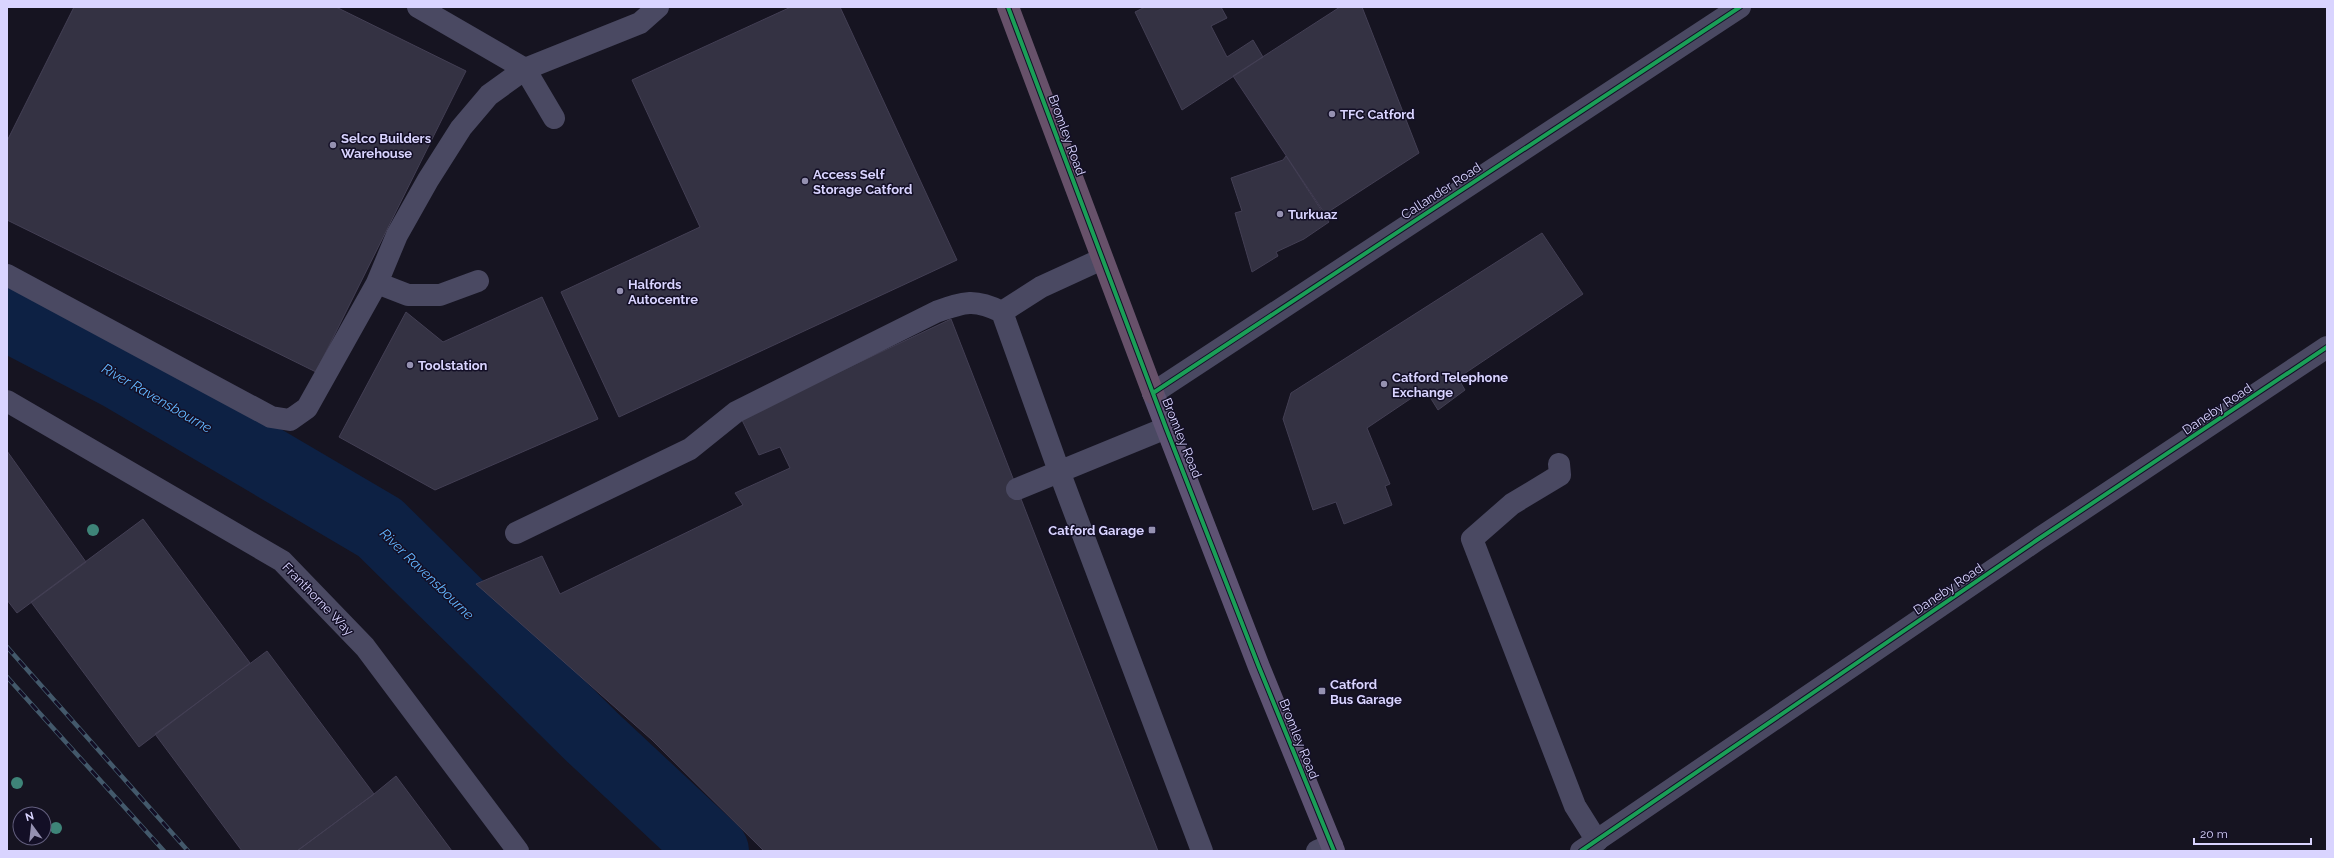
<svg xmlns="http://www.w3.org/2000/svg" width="2334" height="858" viewBox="0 0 2334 858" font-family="Raleway,sans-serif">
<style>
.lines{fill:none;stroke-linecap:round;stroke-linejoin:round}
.river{stroke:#0d2144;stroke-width:70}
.building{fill:#343243;stroke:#433f54}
.lane{stroke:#4a4962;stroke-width:22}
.street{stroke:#4a4962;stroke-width:22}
.primary{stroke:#5e5373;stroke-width:22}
.highway{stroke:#67516a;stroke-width:22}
.rail-casing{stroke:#43596b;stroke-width:4.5}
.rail{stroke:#130f26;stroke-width:3;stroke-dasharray:9;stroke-linecap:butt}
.cycleway-casing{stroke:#130f26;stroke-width:6}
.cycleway{stroke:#1a9f57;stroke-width:4}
.tree{fill:#3e8478}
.poi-dot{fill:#9591b1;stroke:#130f26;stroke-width:1.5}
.labels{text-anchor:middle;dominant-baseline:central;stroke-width:3;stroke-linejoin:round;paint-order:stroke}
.poi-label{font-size:13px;font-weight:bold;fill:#d9d4ff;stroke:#130f26;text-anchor:start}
.street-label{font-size:13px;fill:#d9d4ff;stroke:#130f26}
.water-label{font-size:14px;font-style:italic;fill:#62b6ff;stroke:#130f26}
</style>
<rect width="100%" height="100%" fill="#161421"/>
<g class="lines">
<!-- river -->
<path class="river" d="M7,316l115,60 258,152 212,209 122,114"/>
</g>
<!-- building -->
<path class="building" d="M74,7h262l130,64 -150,301 -309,-152v-79z
M791,7h49l117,253 -338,157 -58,-125 139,-65 -68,-147z
M1145,7h76l6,11 -16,8 16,31 26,-17 10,17 -81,53 -47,-98z
M1340,7h22l57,146 -94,61 -92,-138z
M1286,156l43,66 -25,17 -28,13 2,4 -26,16 -17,-59 7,-2 -11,-33 52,-18z
M1542,233l41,61 -125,84 7,12 -27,20 -13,-21 -58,39 23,56 -5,2 7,19 -48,19 -8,-22 -23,8 -30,-91 8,-26z
M542,297l56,122 -163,71 -96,-53 67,-125 37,30z
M951,319l207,532h-394l-112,-111 -176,-156 66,-28 18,38 183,-89 -8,-12 55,-25 -10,-21 -21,8 -18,-37z
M7,451l79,111 -69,51 -10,-13z
M143,519l107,144 -111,84 -108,-145z
M267,651l107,143 -77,57h-55l-87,-117z
M396,776l56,75h-155l77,-57z"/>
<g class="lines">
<!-- lane -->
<path class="lane" d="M418,7l107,62 29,49
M1102,259l-61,28 -39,25 57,159 143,380
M7,275l264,142 19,3 17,-12 70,-125
M478,281l-38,14h-32l-31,-12 20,-48 31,-55 33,-52 28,-33 36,-26 115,-46 18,-16
M1559,464l1,11 -48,29 -40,35 103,267 22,35
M1017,489l149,-61
M516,533l174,-84 46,-37 200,-100c28,-10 38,-14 66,0
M1317,851l15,-6"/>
<!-- street -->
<path class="street" d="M1153,393l587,-386
M7,401l275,160 83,86 153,204
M1581,851l456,-311 290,-193"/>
<!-- primary -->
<path class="primary" d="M1153,393l106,274 75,184"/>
<!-- highway -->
<path class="highway" d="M1008,7l145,386"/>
<defs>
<path id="rail" d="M7,647l181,204
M7,677l157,174"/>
</defs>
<!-- rail casing -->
<use href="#rail" class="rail-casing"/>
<!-- rail -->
<use href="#rail" class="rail"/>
<defs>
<path id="cycleway" d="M1008,7l158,421 93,239 75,184
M1153,393l587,-386
M1581,851l456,-311 290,-193"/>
</defs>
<!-- cycleway casing -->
<use href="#cycleway" class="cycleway-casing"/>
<!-- cycleway -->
<use href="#cycleway" class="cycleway"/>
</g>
<!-- trees -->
<g class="tree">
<circle cx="93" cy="530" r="6"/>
<circle cx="17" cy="783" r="6"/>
<circle cx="56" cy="828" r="6"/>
</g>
<!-- markers -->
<g class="poi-dot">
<circle cx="1332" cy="114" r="4"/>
<circle cx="333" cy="145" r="4"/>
<circle cx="805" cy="181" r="4"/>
<circle cx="1280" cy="214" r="4"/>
<circle cx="620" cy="291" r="4"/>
<circle cx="410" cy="365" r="4"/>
<circle cx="1384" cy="384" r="4"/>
<rect x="1148" y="526" width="8" height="8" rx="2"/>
<rect x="1318" y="687" width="8" height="8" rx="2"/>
</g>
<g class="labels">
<!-- poi labels -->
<g class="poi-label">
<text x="1340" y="114">TFC Catford</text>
<text x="341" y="138">Selco Builders<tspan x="341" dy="15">Warehouse</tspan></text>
<text x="813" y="174">Access Self<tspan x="813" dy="15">Storage Catford</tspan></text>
<text x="1288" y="214">Turkuaz</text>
<text x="628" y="284">Halfords<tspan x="628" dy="15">Autocentre</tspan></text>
<text x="418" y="365">Toolstation</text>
<text x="1392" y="377">Catford Telephone<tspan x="1392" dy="15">Exchange</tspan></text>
<text x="1144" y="530" text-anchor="end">Catford Garage</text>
<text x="1330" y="684">Catford<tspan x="1330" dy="15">Bus Garage</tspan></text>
</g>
<!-- street labels -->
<g class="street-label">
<text transform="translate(1067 135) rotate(70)">Bromley Road</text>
<text transform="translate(1441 191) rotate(-33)">Callander Road</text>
<text transform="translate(2217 409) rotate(-34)">Daneby Road</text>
<text transform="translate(1182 438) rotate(68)">Bromley Road</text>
<text transform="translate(1948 589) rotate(-34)">Daneby Road</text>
<text transform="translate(318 599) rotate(46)">Franthorne Way</text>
<text transform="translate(1299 739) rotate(68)">Bromley Road</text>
</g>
<!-- water labels -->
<g class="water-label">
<text transform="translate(157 398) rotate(30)">River Ravensbourne</text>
<text transform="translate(427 574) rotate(44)">River Ravensbourne</text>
</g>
</g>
<!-- border -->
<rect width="2334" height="858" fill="none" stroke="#d9d4ff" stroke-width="16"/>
<!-- north arrow -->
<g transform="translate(32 826) rotate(345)"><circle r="19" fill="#130f26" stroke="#625e7d"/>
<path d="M0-3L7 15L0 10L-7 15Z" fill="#9591b1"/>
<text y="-6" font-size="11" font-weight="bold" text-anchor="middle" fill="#d9d4ff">N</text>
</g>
<!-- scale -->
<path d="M2194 838v6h117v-6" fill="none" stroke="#d9d4ff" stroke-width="2"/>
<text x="2200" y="838" font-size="12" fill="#d9d4ff" stroke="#130f26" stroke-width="3" paint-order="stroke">20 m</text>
</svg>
